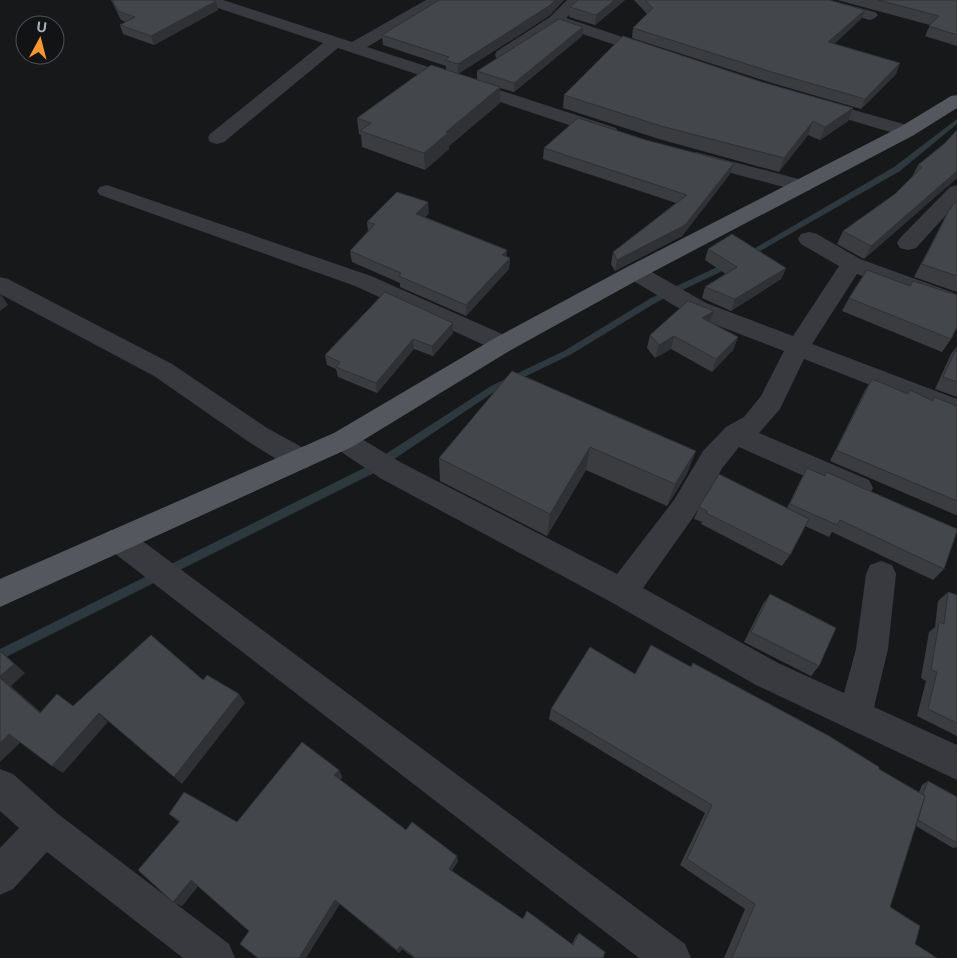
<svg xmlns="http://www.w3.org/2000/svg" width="957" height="958" viewBox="0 0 957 958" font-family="Inter,sans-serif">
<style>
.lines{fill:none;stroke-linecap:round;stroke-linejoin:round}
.stream{fill:#2d393e;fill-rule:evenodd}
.minor{fill:#383a3f;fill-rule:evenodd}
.major{fill:#54585e;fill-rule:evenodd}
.wall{fill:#3a3c40}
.shaded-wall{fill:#2f3134}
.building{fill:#43464a;stroke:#2f3134}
</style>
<rect width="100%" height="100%" fill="#17181a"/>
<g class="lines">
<!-- stream -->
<path class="stream" d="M957,119v5l-57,47 -150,86 -3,1 -4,-3 151,-88z
M730,261l4,3 -1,2 -76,36 -87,53 -73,35 -125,84 -372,186v-11l364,-181 127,-82 73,-35 87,-53z"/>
<!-- minor -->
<path class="minor" d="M200,0h23l129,42 74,-42h19l-3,3 -75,44 249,81 2,4 -2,4 -7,2 -7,-2 -264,-88 -114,94 -7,2 -7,-2 -2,-4 2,-4 113,-91 -120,-40z
M567,0h17l-18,18 92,31 2,3 -2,3h-12l-88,-29 -49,33h-12l-2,-4 2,-4 53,-34z
M804,0h26l45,12 3,3 -3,3 -5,2 -63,-17z
M815,99l99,28 2,4 -2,4 -7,2 -98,-29 -3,-4 3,-4z
M696,152l114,30 3,4 -3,4 -7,2 -114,-30 -3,-4 3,-4z
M107,185l264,91 140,62 4,6 -4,6 -8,2 -8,-2 -140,-64 -255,-91 -3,-4 3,-4z
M957,185v18l-41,45 -8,2 -8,-2 -3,-5 3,-5 50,-51z
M809,232l8,2 43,25 97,35v16l-100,-36 -45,70 145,55v20l-153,-60 -24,50 -21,24 110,47 4,8 -4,8 -10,3 -10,-3 -110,-49 -16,20 -29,49 -51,72 135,75 66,30 12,-44 10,-75 4,-9 11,-4 11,4 4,9 -8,75 -14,58 83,38v35l-201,-95 -145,-83 -231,-124 -46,-31 -4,-7 4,-7 9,-3 9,3 48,29 217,112 57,-74 29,-49 23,-24 18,-10 17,-21 23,-45 -94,-36 -63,-38 -3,-5 3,-5 8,-2 8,2 63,36 87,33 46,-70 -38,-22 -3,-5 3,-5z
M0,277l8,2 164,85 95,64 42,23 3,8 -3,8 -10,3 -10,-3 -40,-25 -95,-66 -154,-82z
M119,528l10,3 556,413 6,14h-52l-530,-409 -5,-9 5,-9z
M0,769l13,5 45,40 171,130 6,14h-52l-136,-106 -34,37 -13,6v-47l19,-20 -19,-17z"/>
<!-- major -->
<path class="major" d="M957,95v13l-43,27 -271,142 -132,73 -159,97 -352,160v-28l334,-146 161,-95 132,-71 273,-140 51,-31z"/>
</g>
<!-- wall -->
<path class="wall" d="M111,0h102l5,10 -64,35 -31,-11 -3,-9 6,-3 -5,-2z
M439,0h125l-15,16 -91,58 19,6v-9l105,-35 -68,56 -14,-4v15l-51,43v3l-24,21 -63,-23 -1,-12 -2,-1 -2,-16 89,-48v-4l-63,-21 -1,-10z
M625,0l-30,25 -26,-8 1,-10z
M634,0h194l33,19 -27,25 66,19 -4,11 -35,35 -89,-26 -140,-45 1,-10 14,-14z
M837,0h120v46l-32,-10 5,-11z
M762,82l91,26 -5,13 -28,19 -12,-5 -29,37 -120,-33 -96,-31 1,-13z
M957,130v48l-93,81 -27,-15 6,-13 52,-37 17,-17 6,-12 26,-21z
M544,148l186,26 -48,62 -67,35 -4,-7 2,-12 63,-49 -133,-44z
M957,201v91l-43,-15 35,-67z
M429,213l-4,4 82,33 -1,6 4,2 -1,11 -43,47 -66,-29v-4l-48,-21 -2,-11 18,-20 -1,-9z
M708,249l78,19 -5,11 -50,32 -29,-13 3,-11 21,-13 -21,-14z
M910,286l41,53 -9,13 -100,-41 7,-13z
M714,311l-4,11 28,15 -5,13 -21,22 -41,-23 -16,9 -8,-10 3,-13z
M453,323v10l-20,23 -19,-7 -37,44 -39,-16 -2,-8 -9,-4 -2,-10z
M957,346v51l-22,-8 16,-35z
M512,371l175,103 -20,32 -81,-36 -39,66 -107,-55 -1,-23z
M872,379l36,15 24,7 2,-4 23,9v108l-1,1 -126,-54 35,-71z
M807,468l17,8 2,-4 118,97 -11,11 -101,-48 -3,5 -24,-11 -15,29 -8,11 -81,-42 1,-2 -8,-3 5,-12 88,1 13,-27z
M948,592l9,3v141l-40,-20 9,-35 -5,-3 8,-46 6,-5 3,-26z
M770,594l49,72 -8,10 -67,-34 19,-38z
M691,667l228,125 3,-7 6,-4 29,16v50l-4,1 -37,-22 -26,81 25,37 22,14h-213l21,-49 -65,-44 25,-52 -156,-94 2,-10 84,-35z
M339,770l3,7 -2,3 66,50 52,31 -6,10 71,48 49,25 4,-8 3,-3 24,25h-189l-12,-9 -3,4 -59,-49 -91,27 -51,-45 -16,20 -9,-4 6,-80 -10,-8 68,8z"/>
<!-- shaded-wall -->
<path class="shaded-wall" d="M555,0h9l-15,16 -91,58v-10z
M615,0h10l-30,25 1,-10z
M216,1l2,9 -64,35 -3,-9z
M865,10l-4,9 -37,33 4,-10z
M583,27l-1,9 -68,56v-9z
M900,63l-4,11 -35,35 4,-10z
M500,87v16l-51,43v3l-24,21 -1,-17 22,-21z
M853,108l-5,13 -28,19 5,-13z
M813,121l-5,14 -29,37 5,-14z
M734,163l-4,11 -48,62 -67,35 2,-11z
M957,171v7l-93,81 7,-13z
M428,202l1,11 -12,12 -1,-11z
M507,250l-1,11 -4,-6z
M510,258l-1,11 -43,47v-11z
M786,268l-5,11 -50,32 4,-12z
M0,293l8,12 -8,6z
M714,311l-5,13 -7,-6z
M453,323v10l-20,23 -1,-10z
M674,336l-3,13 -16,9 4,-13z
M738,337l-5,13 -21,22 4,-13z
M413,339l1,10 -37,44 -1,-10z
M590,447l-4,23 -39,66 3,-22z
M696,451l-9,23 -20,32 8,-22z
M0,650l25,23 -14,13 40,35 -11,-8 -40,-35z
M239,694l6,9 -63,81 -8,-7z
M99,713l9,9 -45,51 -11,-7z
M9,734l12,8 -21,20v-19z
M339,770l3,7 -4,5 -4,-7z
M457,856l1,5 -8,13 -1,-5z
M191,880l9,4 -18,22 -9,-4z
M335,900l5,4 -34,54h-7z
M400,946l2,3 -3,4 -2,-3z"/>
<!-- building -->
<path class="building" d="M112,0h101l3,1 -65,35 -31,-11 15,-8 -17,-6z
M439,0h116l-6,6 -91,58 -13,-4 4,-3 -67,-22z
M578,0h37l-19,15 -26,-8z
M645,0h184l36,10 -37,32 72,21 -35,36 -90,-26 -142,-45 20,-20z
M878,0h79v35l-28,-9 10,-10z
M559,19l24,8 -69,56 -37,-12z
M623,36l139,46 91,26 -28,19 -12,-6 -29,37 -123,-32 -97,-31z
M431,65l69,22 -54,45 2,1 -24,20 -64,-22 11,-8 -14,-5z
M578,118l68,22 88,23 -49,62 -68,35 -4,-8 74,-57 -143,-47z
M957,130v41l-86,75 -28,-15 52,-37 27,-27 -4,-2 26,-21z
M397,192l31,10 -12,12 91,36 -5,5 8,3 -44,47 -67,-29 2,-3 -51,-22 25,-27 -8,-2z
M957,201v75l-35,-12 27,-54z
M732,234l54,34 -51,31 -30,-12 32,-20 -29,-18z
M867,270l43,16 3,-5 44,14v32l-6,12 -102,-41z
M385,292l68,31 -21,23 -19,-7 -37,44 -40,-16 4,-5 -15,-7z
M688,301l26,10 -12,7 36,19 -22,22 -42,-23 -15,9 -9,-10z
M957,347v35l-14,-5z
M512,371l184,80 -21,33 -85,-37 -40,67 -111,-56z
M872,379l36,15 2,-4 23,11 1,-4 23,9v95l-121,-51z
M807,468l18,8 1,-4 131,57v2l-13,38 -104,-49 -3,5 -47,-21z
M719,474l90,45 -19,36 -84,-42 1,-2 -8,-4z
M948,592l9,3v128l-29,-14 9,-37 -6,-2 8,-48 5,2z
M770,594l66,34 -17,38 -68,-34z
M151,635l52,45 4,-5 32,19 -65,83 -75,-64 -47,53 -43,-32 -9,9v-65l40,35 17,-19 16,12z
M651,645l40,22 2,-4 136,73 50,31v2l46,27 -35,111 30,19 -5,18 22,14h-205l23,-54 -68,-45 25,-54 -161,-96 39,-62 45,27z
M0,651l14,13 -14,12z
M302,742l37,28 -5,5 72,55 6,-8 45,34 -8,13 74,50 4,-8 46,34 6,-12 26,19 -2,6h-187l-16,-12 -3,4 -62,-50 -36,58h-41l-18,-14 9,-13 -58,-51 -18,22 -35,-32 42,-49 -11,-7 15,-22 53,30z
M928,781l29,16v46l-39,-23 7,-24 -2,-2z"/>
<!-- north arrow -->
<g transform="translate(40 40) rotate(7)"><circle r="24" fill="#121315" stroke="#4e5257"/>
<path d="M0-4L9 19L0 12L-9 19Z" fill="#f79632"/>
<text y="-8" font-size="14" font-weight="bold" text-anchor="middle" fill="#a9b1ba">U</text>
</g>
</svg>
